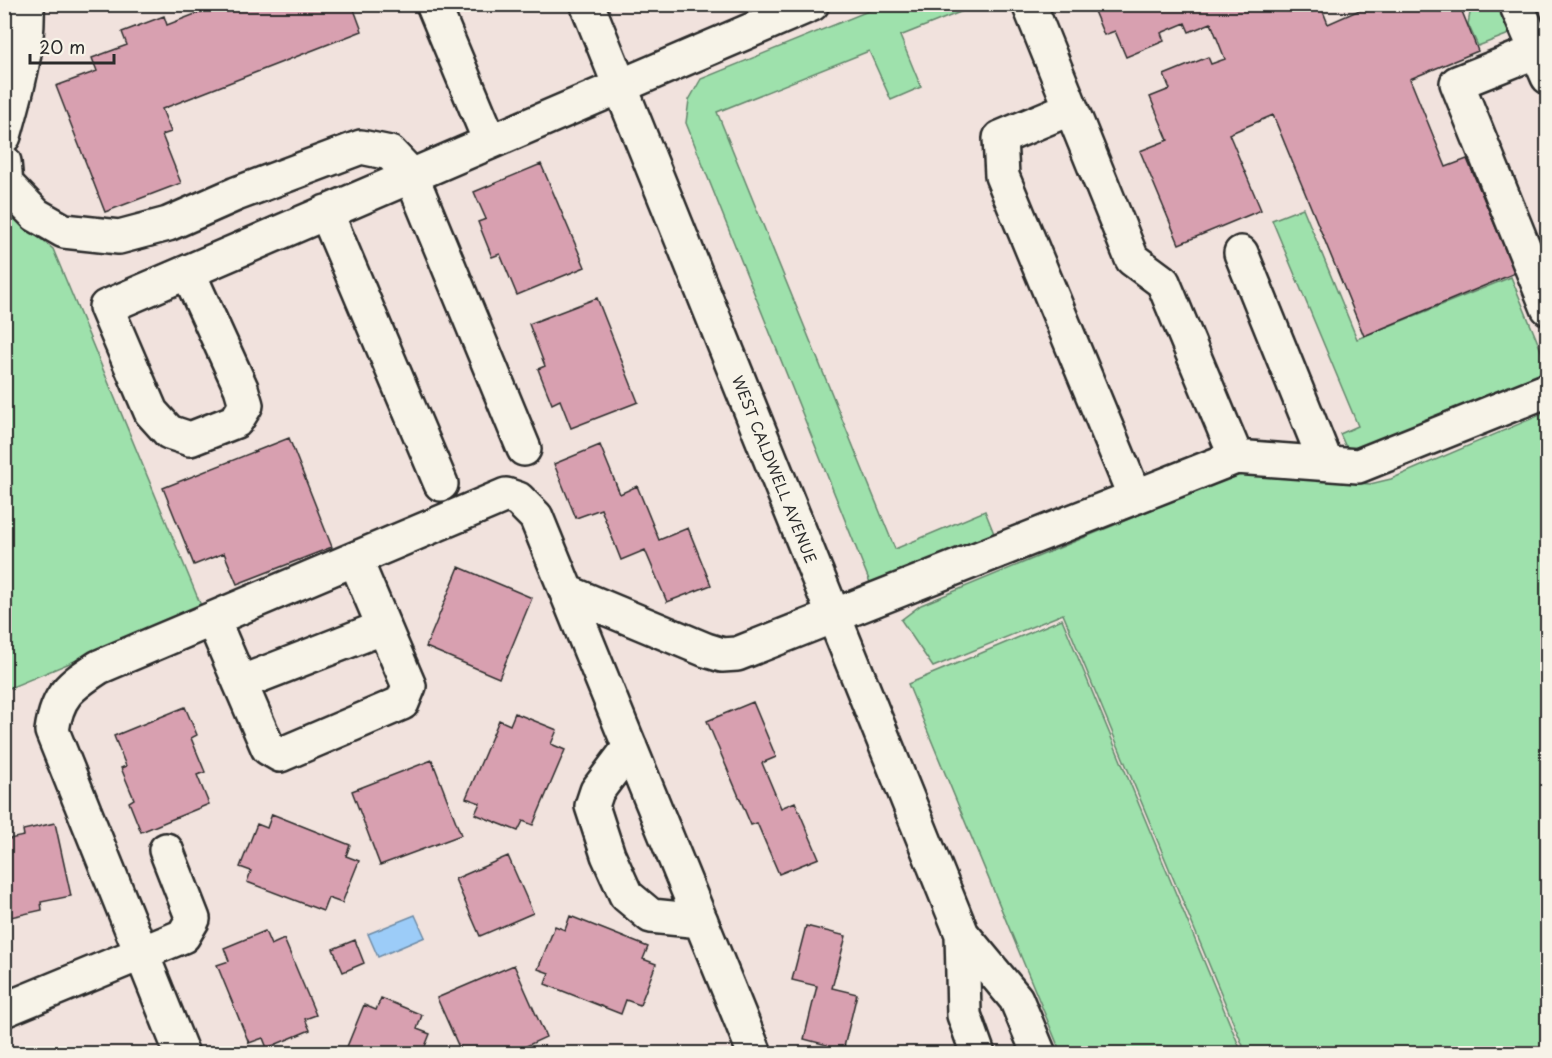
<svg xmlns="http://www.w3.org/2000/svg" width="1552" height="1058" viewBox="0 0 1552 1058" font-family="'Playpen Sans',sans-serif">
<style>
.green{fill:#9ee1ac;stroke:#64866c;stroke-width:1.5}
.water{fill:#9cccf8;stroke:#6f8ca6;stroke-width:1.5}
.building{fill:#d8a0b0;stroke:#2b2b2b;stroke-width:1.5}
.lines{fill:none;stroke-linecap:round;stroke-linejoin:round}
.minor-casing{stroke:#2b2b2b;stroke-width:38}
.major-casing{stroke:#2b2b2b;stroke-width:38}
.minor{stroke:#f7f3e8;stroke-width:33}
.major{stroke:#f7f3e8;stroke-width:33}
.labels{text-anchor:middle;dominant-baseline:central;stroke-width:4.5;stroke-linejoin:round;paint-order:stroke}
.street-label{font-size:15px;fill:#2b2b2b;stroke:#f7f3e8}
</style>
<rect width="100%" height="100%" fill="#f1e2dd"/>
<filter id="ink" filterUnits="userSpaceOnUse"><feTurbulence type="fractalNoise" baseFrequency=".0167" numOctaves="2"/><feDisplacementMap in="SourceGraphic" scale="12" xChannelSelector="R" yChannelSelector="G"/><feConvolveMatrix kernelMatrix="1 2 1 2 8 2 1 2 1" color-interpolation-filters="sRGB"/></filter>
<g filter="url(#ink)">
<!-- green -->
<path class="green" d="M883,5h95l-78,31 21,51 -30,13 -22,-49 -152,61 178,437 90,-38 12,30 -126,44 -185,-462 3,-23 12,-21z
M1467,5h30l12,29 -31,12 -10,-22 2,-11z
M1303,208l54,131 154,-62 34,83 -6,21 -183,72 -11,-8 -5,-11 18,-8 -86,-206z
M4,210l49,39 149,359 -197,82z
M1547,412v641h-301l-183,-439 -130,53 -32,-47 20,-15 317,-131 132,10 21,-5z
M1062,619l180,434h-181l-153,-369z"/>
<!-- water -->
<path class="water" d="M415,915l10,22 -47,20 -10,-23z"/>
<!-- building -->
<path class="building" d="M221,4h131l10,27 -200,78 9,23 -9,3 19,48 -76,29 -49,-126 41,-15 -5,-13 35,-13 -5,-13 42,-16 3,9z
M1091,4h229l8,20 45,-20h86l19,47 -68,28 36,88 21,-8 48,114 -151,63 -91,-221 -44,19 32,76 -82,34 -39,-93 28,-11 -18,-43 20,-8 -6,-14 44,-18 3,7 14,-5 -14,-36 -22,9 -4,-9 -24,10 3,8 -38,16 -11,-26 -11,4z
M541,164l44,103 -68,28 -17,-41 -8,3 -14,-35 8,-3 -12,-27z
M597,298l41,104 -67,26 -11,-28 -8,4 -14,-35 7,-3 -16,-42z
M289,438l43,109 -95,37 -13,-31 -30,12 -31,-77z
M600,445l20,49 17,-8 22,54 29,-12 23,57 -44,17 -22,-52 -24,10 -20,-51 -25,9 -22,-54z
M459,567l73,31 -33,80 -73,-31z
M753,702l23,55 -14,6 19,45 14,-6 24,56 -40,16 -22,-51 -6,2 -44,-104z
M185,707l12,28 -6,3 14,34 -8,3 12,29 -68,28 -12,-30 5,-3 -13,-31 5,-2 -12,-30z
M515,713l42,17 -6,14 14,6 -32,75 -10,-4 -5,10 -43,-17 5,-11 -14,-5 33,-78 11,5z
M432,760l29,75 -81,30 -28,-74z
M272,814l78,31 -4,11 13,5 -17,42 -14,-5 -5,13 -76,-29 4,-11 -11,-4 17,-43 10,4z
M55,823l16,73 -30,6 1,8 -36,8 1,7h-3v-85l20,-4 -1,-6z
M508,856l25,57 -53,23 -25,-57z
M570,916l78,31 -5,12 13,5 -16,41 -14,-5 -5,14 -76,-30 4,-11 -11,-4 17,-43 10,4z
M806,926l40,10 -14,52 25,6 -13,53 23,7h-42l2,-9 -23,-6 13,-53 -25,-6z
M265,931l6,14 13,-6 32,76 -11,4 5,11 -43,18 -4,-10 -14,5 -32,-78 12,-4 -5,-13z
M355,940l9,23 -21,9 -10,-23z
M514,965l32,72 -37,17h-47l-25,-56z
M381,998l41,17 -5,14 13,5 -8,20h-78l20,-49 12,5z"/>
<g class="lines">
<defs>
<path id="minor" d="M433,4l57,137
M1029,4l103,255 31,23 73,175 122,9 190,-76
M1516,4l32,73
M1537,51l-80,32 91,225
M1071,108l-71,30 2,38 133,321
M4,136c12,-43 25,-86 23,-132
M4,162l2,22 30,31 28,16 55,6 49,-13 68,-30 125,-47 29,6 21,22 113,274
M326,212l115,272
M1241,253l85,210
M188,272l53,116 5,17 -10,16 -46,18 -21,-7 -18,-20 -45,-105 706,-303
M567,592l139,58 16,5 15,-1 499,-197
M213,620l55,128 12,7 122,-52 7,-17 -54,-127
M240,683l144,-56
M630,747l-33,44 -5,15 16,49 18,40 25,21 50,5
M4,1010l179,-74 10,-17 -27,-69
M182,1054l-130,-323c5,-36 18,-45 47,-64l407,-172 12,4 18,18 219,537"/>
<path id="major" d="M587,4l375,930 54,65 23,55
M962,934l2,81 14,39"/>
</defs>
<!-- minor casing -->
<use href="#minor" class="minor-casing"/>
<!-- major casing -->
<use href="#major" class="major-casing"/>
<!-- minor -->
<use href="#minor" class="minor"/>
<!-- major -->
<use href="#major" class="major"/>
</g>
</g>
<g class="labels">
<!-- street labels -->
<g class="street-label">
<text transform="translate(775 469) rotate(68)">WEST CALDWELL AVENUE</text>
</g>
</g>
<!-- margin -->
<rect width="1552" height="1058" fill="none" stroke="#f7f3e8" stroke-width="24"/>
<rect x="12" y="12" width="1528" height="1034" fill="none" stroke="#2b2b2b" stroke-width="2" filter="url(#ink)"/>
<!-- scale -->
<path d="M30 54v9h84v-9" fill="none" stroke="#2b2b2b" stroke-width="3"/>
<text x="39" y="54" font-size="18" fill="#2b2b2b" stroke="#f7f3e8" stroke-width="4.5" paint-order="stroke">20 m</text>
</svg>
